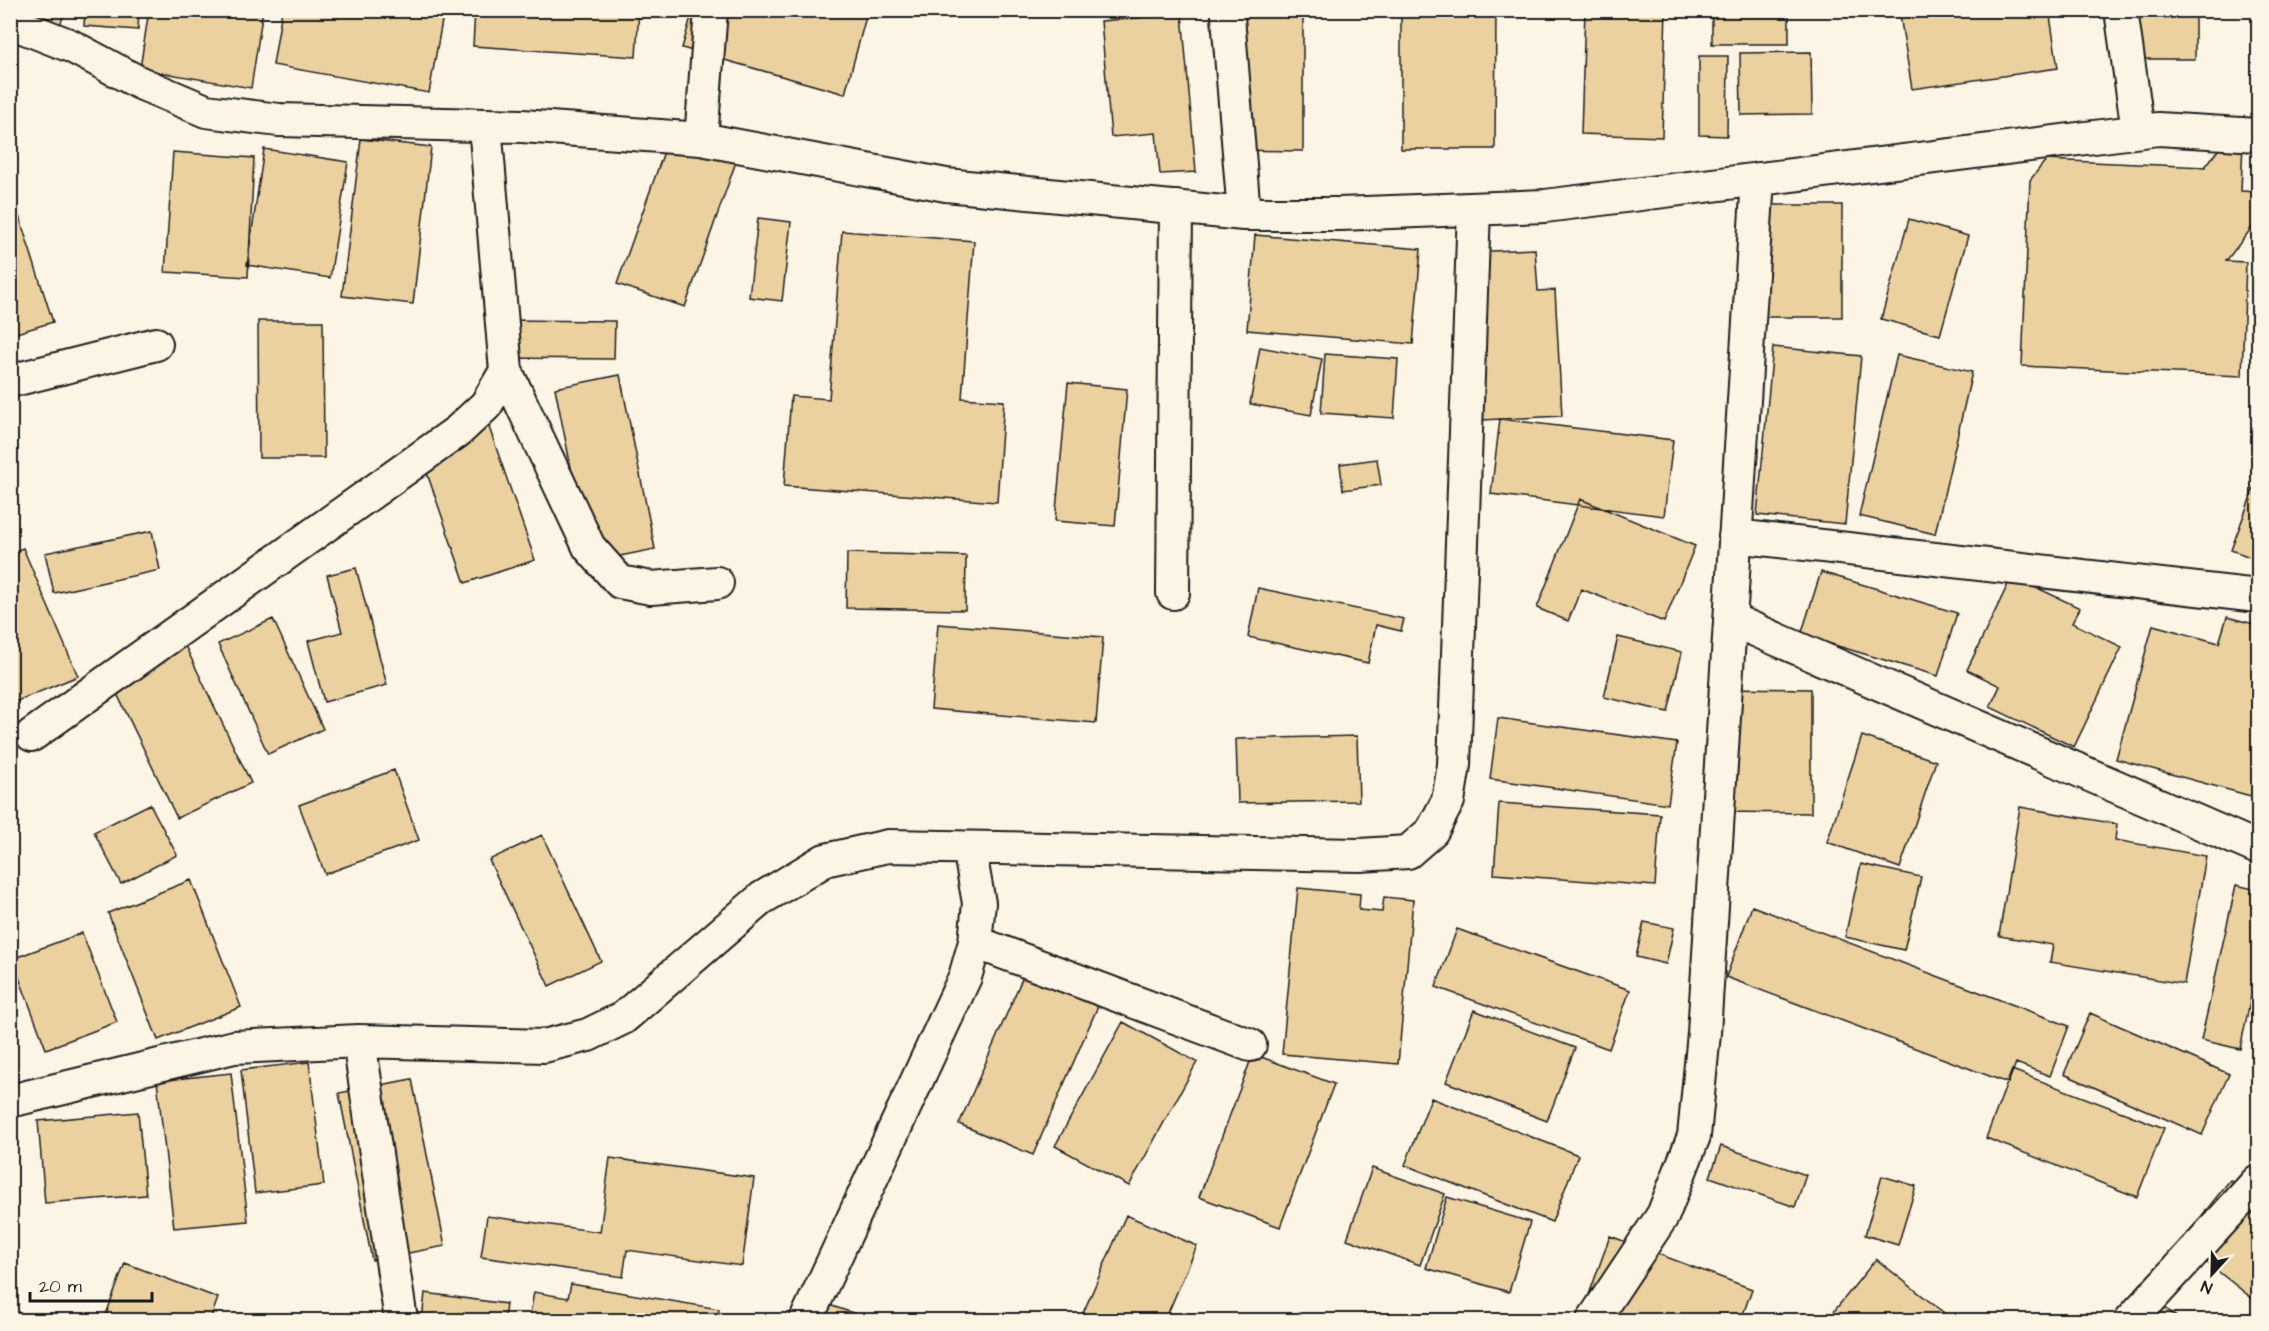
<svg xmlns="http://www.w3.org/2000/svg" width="2269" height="1331" viewBox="0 0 2269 1331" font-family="'Architects Daughter',sans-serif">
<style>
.building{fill:#ebd0a0;stroke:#1c1c1c;stroke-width:1.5}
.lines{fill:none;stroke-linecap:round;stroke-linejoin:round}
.street-casing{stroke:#1c1c1c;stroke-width:36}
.street{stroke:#fcf5e5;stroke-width:32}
</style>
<rect width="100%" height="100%" fill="#fcf5e5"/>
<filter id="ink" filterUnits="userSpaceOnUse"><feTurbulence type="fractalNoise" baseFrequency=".0167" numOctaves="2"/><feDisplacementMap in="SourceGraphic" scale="12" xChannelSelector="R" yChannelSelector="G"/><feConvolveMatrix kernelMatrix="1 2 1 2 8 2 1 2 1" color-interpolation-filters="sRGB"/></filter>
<g filter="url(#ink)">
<!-- building -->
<path class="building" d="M19,10h47l-7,17z
M85,10h54l-1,20 -54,-4z
M149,10h114l-12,78 -111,-19z
M282,10h162l-15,83 -156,-28z
M475,10h164l-3,47 -163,-11z
M693,10h166l8,3 -22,81 -163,-46z
M1223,10h80v141l-80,-1z
M1401,10h95l-1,139h-94z
M1585,10h81l-4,127 -81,-3z
M1712,10h77v34h-77z
M1927,10h122l9,58 -146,21 -12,-74z
M2122,10h73v49h-72z
M1182,14l14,158 -36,2 -4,-41 -45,4 -10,-116z
M1811,52l1,62 -71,1 -1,-62z
M1699,56h29l-1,80 -28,-1z
M2244,116l-3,75 17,1v28l-32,41 20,1 -4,114 -220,-10 8,-186 16,-20 159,7z
M671,132l67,24 -53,151 -68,-23z
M361,139l70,8 -18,157 -71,-8z
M264,149l84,13 -18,116 -83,-13z
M173,152l81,6 -6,119 -83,-5z
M10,188l43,134 -43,13z
M1758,205h84v112h-83z
M758,218l33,4 -9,79 -33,-4z
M1909,219l59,17 -28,99 -59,-16z
M842,231l132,10 -12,157 42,3 -7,101 -213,-16 7,-90 38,3z
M1255,235l166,14 -8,95 -166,-14z
M1535,249l3,42 17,-1 7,126 -81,4 -8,-168z
M492,320l123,1 -1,38 -122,-1z
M258,321h65l1,137h-65z
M1260,347l62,12 -11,56 -61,-11z
M1773,347l88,9 -16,168 -88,-9z
M1325,354l73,5 -4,59 -73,-5z
M1897,355l75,17 -37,162 -76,-18z
M620,375l35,174 -65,13 -35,-174z
M1068,383l59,6 -12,137 -60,-5z
M1500,419l173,21 -9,76 -173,-22z
M489,427l46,133 -70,23 -46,-133z
M1377,459l4,26 -38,5 -3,-26z
M2258,477v83l-27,-10z
M1580,499l115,47 -31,76 -83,-33 -13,32 -31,-13z
M152,531l8,39 -106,23 -9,-40z
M23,548l55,128 -68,28v-151z
M847,553l119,3 -1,54 -119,-2z
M356,568l31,117 -63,17 -16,-61 34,-9 -15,-57z
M1821,572l136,41 -19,63 -137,-41z
M2012,576l68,32 -8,15 50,24 -48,100 -84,-40 10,-21 -33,-16z
M1258,588l146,31 -3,12 -25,-6 -8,38 -120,-26z
M2227,617l31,8v173l-142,-39 37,-134 66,18z
M273,619l50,110 -55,25 -50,-110z
M938,624l165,13 -7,86 -165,-14z
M181,637l70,146 -74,35 -70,-145z
M1618,637l64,15 -14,60 -64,-15z
M1721,688l90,1v124l-90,-1z
M1498,718l179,25 -9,61 -178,-25z
M1357,736l2,65 -121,2 -2,-64z
M1862,736l74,25 -36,107 -73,-26z
M394,770l25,70 -94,34 -26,-69z
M1499,803l161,11 -5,72 -161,-12z
M150,804l27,51 -56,29 -27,-52z
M2020,807l97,17 -2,16 91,16 -22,128 -134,-22 3,-17 -54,-9z
M542,835l59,126 -52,25 -60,-126z
M1861,864l60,13 -17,73 -59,-13z
M191,880l50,127 -83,33 -50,-127z
M2236,885l22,5v74l-18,85 -39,-9z
M1298,888l62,6 -1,16 23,2 2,-15 29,3 -15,164 -116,-10z
M1752,906l317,120 -19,50 -34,-13 -8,20 -282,-106z
M1644,922l30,6 -8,36 -30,-7z
M1457,929l173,61 -21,59 -173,-62z
M82,933l35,89 -71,27 -34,-90z
M1024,974l74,32 -65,149 -74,-31z
M1474,1010l101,38 -28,73 -101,-39z
M2090,1013l139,61 -27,61 -138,-61z
M1123,1022l74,40 -68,124 -74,-40z
M1253,1054l81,30 -54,143 -81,-30z
M309,1062l15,123 -69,8 -14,-123z
M2012,1070l152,58 -27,69 -151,-59z
M231,1073l17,148 -74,7 -17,-147z
M412,1079l33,167 -73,14 -33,-167z
M1431,1098l147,57 -26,67 -147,-57z
M138,1112l8,83 -101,8 -7,-82z
M1721,1146l85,29 -11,32 -85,-30z
M610,1158l144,20 -12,88 -115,-16 -4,27 -142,-20 6,-41 113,16z
M1372,1168l73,26 -25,71 -73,-26z
M1882,1176l34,10 -18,59 -33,-10z
M2230,1180l28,23v100l-77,-61z
M1447,1197l83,25 -21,70 -83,-24z
M1126,1215l71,31 -32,74h-85z
M1610,1236l142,53 -11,31h-108l-47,-17z
M1876,1259l77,61h-126z
M125,1263l93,35 -8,22h-106z
M571,1284l148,25 -2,11h-188l5,-28 34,6z
M425,1293l81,11 -2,16h-82z
M2156,1300l24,20h-42z
M820,1302l54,18h-60z"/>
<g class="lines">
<defs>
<path id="street" d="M1229,10l-1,7 16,197
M2121,10l17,121
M10,22l61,24 69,37 66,28 73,9 243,6 179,13 245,46 298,29h96l205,-8 613,-77 100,6
M485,125l21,246 83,176 31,35 31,6 66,-5
M701,139l10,-129
M10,381l146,-37
M1735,536l523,60
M1173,593l3,-386
M1730,619l528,229
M32,735l426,-304 28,-26 20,-34
M975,942l275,103
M359,1041l42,279
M10,1101l224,-54 125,-6 185,5 44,-11 35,-17 139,-120 63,-38 63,-14 472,9 48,-3 24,-21 16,-30 6,-36 20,-556
M806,1320l159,-343 10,-35 4,-39 -10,-55
M1593,1320l70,-105 31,-79 10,-103 54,-854
M2131,1320l127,-139"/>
</defs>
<!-- street casing -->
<use href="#street" class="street-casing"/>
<!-- street -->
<use href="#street" class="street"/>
</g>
</g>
<!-- margin -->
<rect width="2269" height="1331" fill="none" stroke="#fcf5e5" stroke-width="36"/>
<rect x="18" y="18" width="2233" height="1295" fill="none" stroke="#1c1c1c" stroke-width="2" filter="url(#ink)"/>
<!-- north arrow -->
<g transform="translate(2212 1274) rotate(202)" stroke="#fcf5e5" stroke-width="4.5" paint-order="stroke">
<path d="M0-4.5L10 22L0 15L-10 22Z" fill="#1c1c1c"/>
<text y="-9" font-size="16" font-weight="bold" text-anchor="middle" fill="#1c1c1c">N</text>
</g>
<!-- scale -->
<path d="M30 1292v9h122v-9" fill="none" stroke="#1c1c1c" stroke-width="3"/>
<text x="39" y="1292" font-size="18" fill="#1c1c1c" stroke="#fcf5e5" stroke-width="4.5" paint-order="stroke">20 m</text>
</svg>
